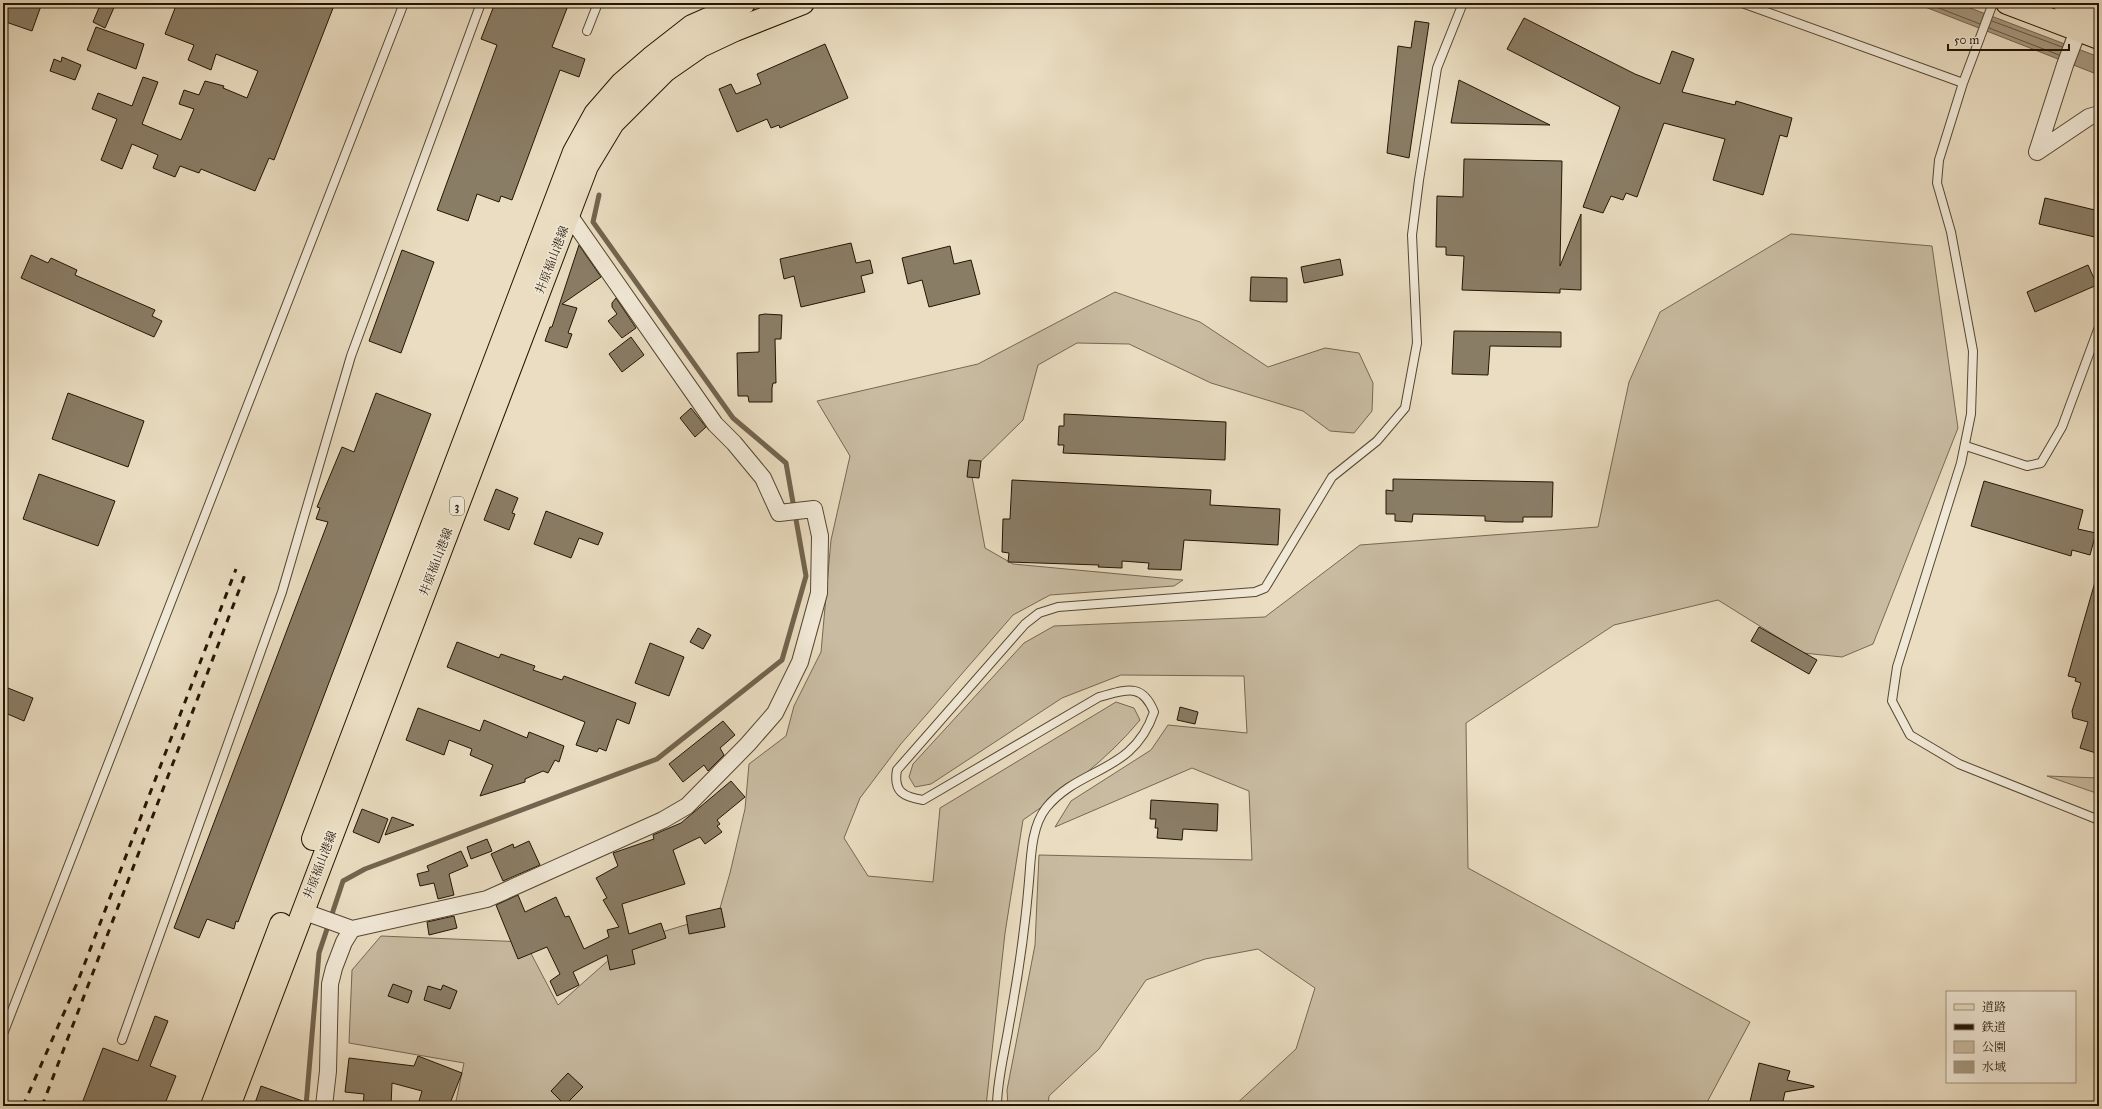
<svg xmlns="http://www.w3.org/2000/svg" width="2102" height="1109" viewBox="0 0 2102 1109" font-family="'IM FELL Great Primer','Noto Serif JP',serif">
<style>
.green{fill:#c8bba1;stroke:#766852}
.water{fill:#a69980;stroke:#72644e}
.lines{fill:none;stroke-linecap:round;stroke-linejoin:round}
.shore{stroke:#645742;stroke-width:1}
.stream{stroke:#72644e;stroke-width:5}
.building{fill:#8a7d66;stroke:#231503}
.service-casing{stroke:#554732;stroke-width:10}
.minor-casing{stroke:#554732;stroke-width:18}
.primary-casing{stroke:#231503;stroke-width:24}
.service{stroke:#f1e9d7;stroke-width:8}
.minor{stroke:#f1e9d7;stroke-width:16}
.primary{stroke:#eaddc1;stroke-width:22}
.rail{stroke:#231503;stroke-width:3;stroke-dasharray:7 7;stroke-linecap:butt}
.labels{text-anchor:middle;dominant-baseline:central;stroke-width:3;stroke-linejoin:round;paint-order:stroke}
.shield{fill:#f1e9d7;stroke:#615543;stroke-width:1}
.shield-label{font-size:11px;font-weight:bold;fill:#231503}
.street-label{font-size:12px;fill:#231503;stroke:#f1e9d7}
</style>
<rect width="100%" height="100%" fill="#eaddc1"/>
<filter id="stains"><feTurbulence type="fractalNoise" baseFrequency=".005" numOctaves="4"/><feColorMatrix values="0 0 0 0 .2 0 0 0 0 .09 0 0 0 0 .02 0 0 0 .5 -.17"/></filter>
<radialGradient id="worn" r=".72"><stop offset=".6" stop-color="#630" stop-opacity="0"/><stop offset="1" stop-color="#630" stop-opacity=".3"/></radialGradient>
<!-- green -->
<path class="green" d="M1791,234l141,12 26,182 -85,216 -31,13 -39,-4 -85,-53 -104,25 -148,98 2,145 282,154 -45,84h-471l62,-57 19,-61 -57,-39 -53,10 -59,21 -47,69 -50,47 -1,10h-40l-1,-16 28,-145 4,-90 213,5 -3,-69 -57,-23 -137,59 16,-26 80,-51 17,-25 79,8 -3,-57 -123,-1 -59,23 -131,86 -16,3 -6,-10 4,-13 111,-121 30,-17 211,-9 95,-72 238,-18 31,-145 31,-70z
M1115,292l85,30 68,45 57,-19 34,5 14,30 -1,28 -18,22 -24,-2 -27,-20 -92,-28 -82,-39 -52,-1 -39,22 -15,55 -52,51 14,77 28,16 170,16 -9,6 -124,9 -37,20 -113,130 -40,53 -16,40 24,38 65,6 7,-74 176,-106 18,6 6,12c-32,39 -75,71 -117,100l-18,113 -19,173h-531l9,-43 -115,-20 3,-73 29,-34 144,6 33,63 71,-63 89,-27 12,-42 15,-64 4,-45 37,-28 8,-30 27,-54 10,-112 19,-84 -33,-55 161,-37z
M2047,776l52,2v16z"/>
<!-- water -->
<path class="water" d="M1915,3h42l142,54v18z"/>
<g class="lines">
<!-- shore -->
<path class="shore" d="M1926,3l54,21
M1992,21l70,26
M1989,28l70,27"/>
<!-- stream -->
<path class="stream" d="M306,1106l13,-153 24,-72 22,-12 292,-110 125,-99 24,-84 -20,-113 -53,-45 -140,-196 6,-27"/>
</g>
<!-- building -->
<path class="building" d="M3,3h39l-10,28 -29,-10z
M101,3h15l-11,25 -12,-6z
M177,3h158l-61,157 -5,-2 -14,33 -54,-22 -2,4 -19,-7 -5,11 -22,-9 5,-13 -26,-11 -10,25 -21,-9 16,-41 -25,-10 6,-16 34,13 11,-29 15,5 -16,42 39,16 13,-31 -15,-5 5,-14 15,5 6,-14 19,5 -1,2 24,10 11,-27 -42,-17 -5,16 -23,-10 6,-15 -29,-11z
M495,3h74l-17,44 33,12 -6,18 -19,-7 -48,130 -11,-4 -2,6 -22,-8 -9,27 -31,-11 60,-165 -16,-6z
M1524,18l111,56 25,10 12,-33 22,8 -12,33 53,13 1,-4 56,17 -5,19 -7,-2 -17,60 -50,-15 12,-41 -61,-16 -27,74 -11,-4 -3,7 -12,-4 -8,17 -20,-6 37,-100 -113,-58z
M1415,21l14,2 -20,135 -22,-5 11,-107 13,2z
M96,27l48,17 -8,25 -49,-19z
M825,44l23,54 -68,30 -1,-3 -8,3 -4,-9 -30,13 -18,-43 12,-5 5,10 25,-10 -4,-10z
M62,57l19,8 -6,15 -25,-9 4,-12 7,3z
M1459,80l91,45 -99,-2z
M1464,159l98,2 -2,105 21,-52v76l-21,-1v4l-98,-3 2,-34 -18,-1v-8h-10l1,-51 26,1z
M2045,198l54,13v27l-60,-14z
M851,243l5,20 14,-3 3,13 -12,3 4,16 -64,15 -7,-31 -10,3 -4,-20z
M579,245l22,32 -39,27 15,4 -9,25 4,1 -5,14 -22,-7 5,-14h2z
M950,246l4,18 17,-4 9,34 -51,13 -7,-27 -14,4 -6,-26z
M402,250l32,12 -33,91 -32,-12z
M31,255l17,8 3,-5 26,12 -2,5 80,35 -3,6 10,5 -8,16 -133,-59z
M1340,259l3,16 -39,8 -3,-16z
M2088,265l9,20 -62,27 -8,-20z
M1251,277l36,1v24l-37,-1z
M616,298l20,30 -14,10 -14,-17 9,-7 -5,-7v-4z
M765,314l17,1 -1,24h-6l1,44h-3l-1,5v14h-23l-1,-6h-10l-1,-43 22,-1v-37z
M1454,331l107,1v15l-71,-1 -2,29 -36,-1z
M631,337l13,18 -22,17 -13,-18z
M68,393l76,28 -16,46 -76,-28z
M376,393l55,21 -193,508 -2,-1 -2,8 -27,-10 -8,19 -25,-10 154,-406 -12,-3 4,-11 -3,-1 25,-60 12,5z
M691,408l15,19 -11,10 -15,-19z
M1064,414l162,8 -1,38 -162,-7 1,-8h-6l1,-19h5z
M969,460l12,1 -2,17 -12,-1z
M39,474l76,27 -17,45 -75,-27z
M1393,479l160,3 -1,35h-29v5h-17l-21,-1v-5l-72,-2 -1,8 -17,-1v-7h-9v-24l7,1z
M1012,480l199,10 -1,15 70,4 -2,36 -94,-5 -3,30 -33,-1 1,-6 -27,-2v7l-24,-1 1,-2 -91,-3 1,-9 -7,-1 1,-33h7z
M1984,481l99,29 -5,19 18,4 -6,22 -18,-5 -1,6 -100,-30z
M496,489l22,9 -6,15 3,1 -6,16 -25,-10z
M546,511l57,22 -5,12 -19,-7 -8,20 -37,-14z
M2095,582l4,1v171l-19,-6 8,-26 -15,-4 -1,-7 9,-28 -6,-2 1,-3 -8,-2z
M1759,627l58,33 -8,14 -58,-33z
M698,628l13,7 -8,14 -13,-7z
M457,642l42,16 2,-4 34,12 -2,4 29,10 2,-4 72,27 -7,21 -12,-5 -11,32 -7,-3 -2,4 -21,-7 9,-23 -138,-55z
M650,643l34,14 -15,39 -34,-13z
M3,686l30,12 -9,23 -21,-9z
M1180,707l18,5 -3,12 -18,-4z
M418,708l62,23 4,-11 43,18 2,-6 35,14 -5,16 -4,-2 -7,13 -5,-2 -18,8v3l-45,14 13,-31 -23,-10 2,-6 -23,-9 -5,15 -38,-15z
M723,721l12,14 -15,13 4,7 -16,16 -4,-6 -21,17 -14,-18z
M731,781l14,16 -28,23 3,4 -3,2 5,6 -17,12 -5,-7 -27,13 12,34 -63,20 7,30 32,-11 5,15 -34,12 3,14 -25,6 -3,-15 -34,17 6,13 -22,11 -7,-15 10,-7 -13,-27 -29,12 -22,-54 22,-10 7,17 31,-15 9,20 4,-1 15,33 25,-12 -2,-7 12,-3 -16,-27 4,-2 -11,-20 22,-12 -5,-13 41,-14 -1,-4 28,-12z
M1151,800l67,4 -1,27 -34,-2 -1,11 -25,-2 1,-10h-3l1,-9h-6z
M362,809l26,10 -9,24 -26,-11z
M392,817l22,8 -29,10z
M487,839l5,12 -21,8 -4,-12z
M529,841l11,24 -37,16 -12,-27 22,-10 1,4z
M461,851l7,15 -19,8 5,21 -16,4 -4,-16 -14,3 -3,-12 12,-3 -2,-5z
M721,908l4,19 -36,7 -3,-18z
M454,916l3,12 -28,7 -2,-13z
M393,984l19,7 -4,12 -20,-7z
M443,985l14,6 -7,18 -26,-9 4,-14 13,4z
M155,1016l13,5 -18,45 26,10 -12,30h-83l22,-58 35,13z
M418,1056l44,17 -13,33h-25l1,-3 -6,-2 3,-10 -30,-8 -1,23h-28l1,-12 -19,-2 4,-34 65,8z
M1759,1063l31,8 -3,9 27,6v1l-29,5 -3,14h-33z
M568,1073l15,14 -18,18 -14,-14z
M261,1086l50,18v2h-57z"/>
<g class="lines">
<defs>
<path id="service" d="M1742,3l221,80
M1993,3l-30,80 -24,77 -2,23 14,49 22,119 -2,63 -10,49 -64,204 -5,34 18,34 49,29 140,56
M587,31l11,-28
M1966,446l61,20 14,-3 21,-36 37,-100
M3,1034l401,-1031
M122,1040l160,-448 69,-236 130,-353
M997,1106c0,-26 8,-55 12,-81 9,-48 16,-95 20,-144 2,-23 2,-54 17,-73 34,-42 87,-34 108,-96 -12,-30 -28,-22 -55,-15l-176,103c-19,-3 -30,-8 -26,-30l128,-146 14,-11 19,-6 197,-15 10,-4 67,-111 45,-36 28,-33 12,-65 -5,-108 7,-55 18,-112 26,-65"/>
<path id="minor" d="M2082,20l-17,45 -28,87 52,-35 10,-3
M302,911l50,18 135,-30 176,-79 24,-14 61,-62 27,-31 25,-51 19,-69 1,-57 -6,-27 -35,4 -16,-35 -29,-35 -19,-19 -146,-209
M324,1106l4,-35 2,-87 4,-16 10,-26 8,-13"/>
<path id="primary" d="M2007,3l92,35
M2064,3l35,13
M313,839l261,-687 21,-38 27,-31 29,-25 41,-32 52,-23
M212,1106l69,-182
M229,1106l358,-940 26,-43 52,-52 36,-25 34,-16 68,-27"/>
</defs>
<!-- service casing -->
<use href="#service" class="service-casing"/>
<!-- minor casing -->
<use href="#minor" class="minor-casing"/>
<!-- primary casing -->
<use href="#primary" class="primary-casing"/>
<!-- service -->
<use href="#service" class="service"/>
<!-- minor -->
<use href="#minor" class="minor"/>
<!-- primary -->
<use href="#primary" class="primary"/>
<!-- rail -->
<path class="rail" d="M23,1106l55,-125 158,-412
M42,1106l204,-534"/>
</g>
<g class="labels">
<!-- shield labels -->
<rect class="shield" x="450" y="497" width="14" height="18" rx="3"/>
<g class="shield-label">
<text x="457" y="506">3</text>
</g>
<!-- street labels -->
<g class="street-label">
<text transform="translate(552 260) rotate(-69)">井原福山港線</text>
<text transform="translate(436 562) rotate(-69)">井原福山港線</text>
<text transform="translate(320 865) rotate(-69)">井原福山港線</text>
</g>
</g>
<!-- margin -->
<rect width="2102" height="1109" fill="none" stroke="#eaddc1" stroke-width="16"/>
<rect x="4" y="4" width="2094" height="1101" fill="none" stroke="#231503" stroke-width="2"/>
<rect x="8" y="8" width="2086" height="1093" fill="none" stroke="#231503"/>
<!-- legend -->
<rect x="1946" y="991" width="130" height="92" fill="#f1e9d7" stroke="#9f9482"/>
<rect x="1954" y="1004" width="20" height="6" fill="#eaddc1" stroke="#9f9482"/>
<text x="1982" y="1011" font-size="12" fill="#231503">道路</text>
<rect x="1954" y="1024" width="20" height="6" fill="#231503" stroke="#9f9482"/>
<text x="1982" y="1031" font-size="12" fill="#231503">鉄道</text>
<rect x="1954" y="1041" width="20" height="12" fill="#c8bba1" stroke="#9f9482"/>
<text x="1982" y="1051" font-size="12" fill="#231503">公園</text>
<rect x="1954" y="1061" width="20" height="12" fill="#a69980" stroke="#9f9482"/>
<text x="1982" y="1071" font-size="12" fill="#231503">水域</text>
<!-- scale -->
<path d="M1948 44v6h121v-6" fill="none" stroke="#231503" stroke-width="2"/>
<text x="1954" y="44" font-size="12" fill="#231503" stroke="#f1e9d7" stroke-width="3" paint-order="stroke">50 m</text>
<rect width="100%" height="100%" filter="url(#stains)"/>
<rect width="100%" height="100%" fill="url(#worn)"/>
</svg>
